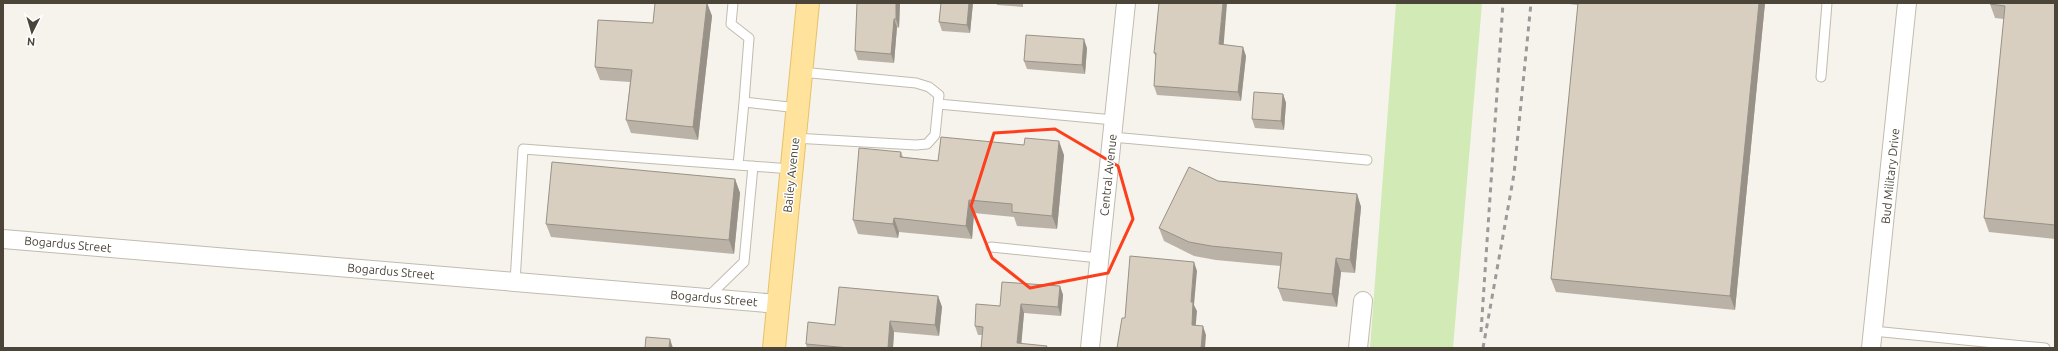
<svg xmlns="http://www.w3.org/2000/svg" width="2058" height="351" viewBox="0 0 2058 351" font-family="Ubuntu,sans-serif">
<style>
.green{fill:#d2eab5}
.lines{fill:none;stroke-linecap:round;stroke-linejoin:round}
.lane-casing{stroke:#c2bbae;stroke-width:11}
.street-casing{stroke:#c2bbae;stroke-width:20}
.primary-casing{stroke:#e6c16a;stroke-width:24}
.lane{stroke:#fff;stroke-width:9}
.street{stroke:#fff;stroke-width:18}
.primary{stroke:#ffe39c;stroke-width:22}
.rail{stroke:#9a9a9a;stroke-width:3;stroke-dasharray:5 5;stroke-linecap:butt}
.wall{fill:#bab2a6}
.shaded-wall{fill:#979187}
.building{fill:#d8cfc1;stroke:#979187}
.marked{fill:none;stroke:#fc3f1d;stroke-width:3;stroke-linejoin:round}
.labels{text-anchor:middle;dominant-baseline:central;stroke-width:3;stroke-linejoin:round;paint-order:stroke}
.street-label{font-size:12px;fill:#4b4439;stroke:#fff}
</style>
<rect width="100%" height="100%" fill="#f6f3ec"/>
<!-- green -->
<path class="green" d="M1396,3h86l-29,345h-83z"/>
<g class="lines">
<defs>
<path id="lane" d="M733,3l-2,21 18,14 -5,64 54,6
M1821,77l6,-74
M938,104l176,16
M1112,137l255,23
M794,138l122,7 11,-1 8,-9 4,-40 -10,-8 -13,-4 -115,-11
M738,165l6,-63
M991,247l108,11
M515,282l8,-133 268,20
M707,298l37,-36 9,-96
M1873,331l172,17"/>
<path id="street" d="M3,239l775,65
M1090,348l36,-345
M1358,348l5,-47
M1871,348l36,-345"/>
<path id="primary" d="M774,348l34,-345"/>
</defs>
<!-- lane casing -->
<use href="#lane" class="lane-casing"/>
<!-- street casing -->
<use href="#street" class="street-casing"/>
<!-- primary casing -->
<use href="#primary" class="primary-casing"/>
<!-- lane -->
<use href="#lane" class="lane"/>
<!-- street -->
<use href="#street" class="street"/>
<!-- primary -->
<use href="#primary" class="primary"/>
<!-- rail -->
<path class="rail" d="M1481,332l22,-329
M1483,348l31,-174 17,-171"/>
</g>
<!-- wall -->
<path class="wall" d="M707,3l5,13 -14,124 -67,-7 -5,-13 4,-38 -30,-2 -5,-13 58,-44z
M900,3l-1,25 -2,-1 -3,36 -36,-3 -3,-9z
M941,3h32l-3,30 -28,-2 -3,-9z
M996,3h27v4l-26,-2z
M1561,3h204l-30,307 -179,-18 -5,-13 27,-274z
M2055,3v236l-66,-7 -5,-14 20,-199 -9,-1 -5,-14z
M1223,45l23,11 -5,45 -84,-6 -3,-9 2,-29 -2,-4z
M1087,48l-2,26 -58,-5 -3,-8z
M1283,94l3,9 -2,27 -29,-2 -3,-9z
M901,152l2,5 35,4 126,-6 -7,74 -40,-3 -3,-9 -40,-4 -2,26 -73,-7 -1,6 -40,-4 -5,-14z
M735,179l5,14 -6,61 -183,-17 -5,-13z
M1218,181l139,13 4,13 -6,66 -14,-1 -4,35 -54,-6 -5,-13 3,-22 -65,-6 -22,-4 -30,-15 -5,-13z
M1060,286l3,9 -2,21 -37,-3 -3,31 26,2v2h-66l1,-13h-4l-3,-9 25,-20z
M938,296l4,11 -3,29 -45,-4 -1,16h-86l-1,-4 29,-19z"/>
<!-- shaded-wall -->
<path class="shaded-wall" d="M707,3l5,13 -14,124 -5,-13z
M896,3h4l-1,25 -3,-9z
M969,3h4l-3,30 -3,-8z
M1223,3h4l-4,50 -4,-9z
M1759,3h6l-30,307 -5,-14z
M894,19l3,8 -3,36 -3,-9z
M1084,39l3,9 -2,26 -3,-9z
M1243,47l3,9 -5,45 -3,-9z
M1283,94l3,9 -2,27 -3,-9z
M1059,141l5,14 -7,74 -5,-13z
M735,179l5,14 -6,61 -5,-14z
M1357,194l4,13 -6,66 -5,-13z
M969,200l5,13 -2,26 -6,-13z
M894,218l5,14 -1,6 -5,-14z
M1336,258l5,14 -4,35 -5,-13z
M1194,262l3,9 -3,34 3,6 -2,23 -3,-9 -1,-23z
M1060,286l3,9 -2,21 -3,-9z
M938,296l4,11 -3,29 -4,-11z
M1021,304l3,9 -3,35 -4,-5z
M890,321l4,11 -1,16h-5z
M1203,326l3,9 -1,13h-4z
M670,339l3,9h-4z"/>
<!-- building -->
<path class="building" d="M655,3h52l-14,124 -67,-7 6,-50 -37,-3 3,-47 55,3z
M857,3h39v16h-2l-3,35 -36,-3z
M941,3h28l-2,22 -28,-3z
M1159,3h64l-4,41 24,3 -5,45 -84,-6 2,-33h-2z
M1578,3h181l-29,293 -179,-17z
M1990,3h65v222l-71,-7 21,-212 -15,-2z
M1026,35l58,4 -2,26 -58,-4z
M1254,92l29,2 -2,27 -29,-2z
M941,137l83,8 1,-7 34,3 -7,75 -40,-4v-8l-43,-4 -3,26 -72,-8 -1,6 -40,-4 6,-72 42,4 -1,5 38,4z
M552,162l183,17 -6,61 -183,-16z
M1189,167l29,14 139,13 -7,66 -14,-2 -4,36 -54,-6 4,-35 -71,-7 -22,-4 -30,-14z
M1130,256l64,6 -3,40h2l-1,23 11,1 -2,22h-84l5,-30h3z
M1002,282l58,4 -2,21 -37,-3 -4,39 30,3 -1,2h-65l2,-21 -8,-1 1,-22 24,2z
M839,287l99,9 -3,29 -45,-4 -2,27h-39l-43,-4 2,-22 27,3z
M646,337l24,2 -1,9h-24z"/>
<!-- marked area -->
<path class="marked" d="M1055,129l63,37 15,53 -25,54 -78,15 -38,-30 -21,-52 23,-73z"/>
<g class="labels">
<!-- street labels -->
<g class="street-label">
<text transform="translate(791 175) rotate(-84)">Bailey Avenue</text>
<text transform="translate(1108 175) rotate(-84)">Central Avenue</text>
<text transform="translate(1890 176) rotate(-84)">Bud Military Drive</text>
<text transform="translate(68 244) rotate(5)">Bogardus Street</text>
<text transform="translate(391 271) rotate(5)">Bogardus Street</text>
<text transform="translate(714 298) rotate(5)">Bogardus Street</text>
</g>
</g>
<!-- border -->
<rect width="2058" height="351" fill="none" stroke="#4b4439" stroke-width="8"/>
<!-- north arrow -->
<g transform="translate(32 32) rotate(185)" stroke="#ffffff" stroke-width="3" paint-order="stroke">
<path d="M0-3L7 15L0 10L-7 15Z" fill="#4b4439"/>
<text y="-6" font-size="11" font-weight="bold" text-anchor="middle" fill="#4b4439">N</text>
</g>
</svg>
